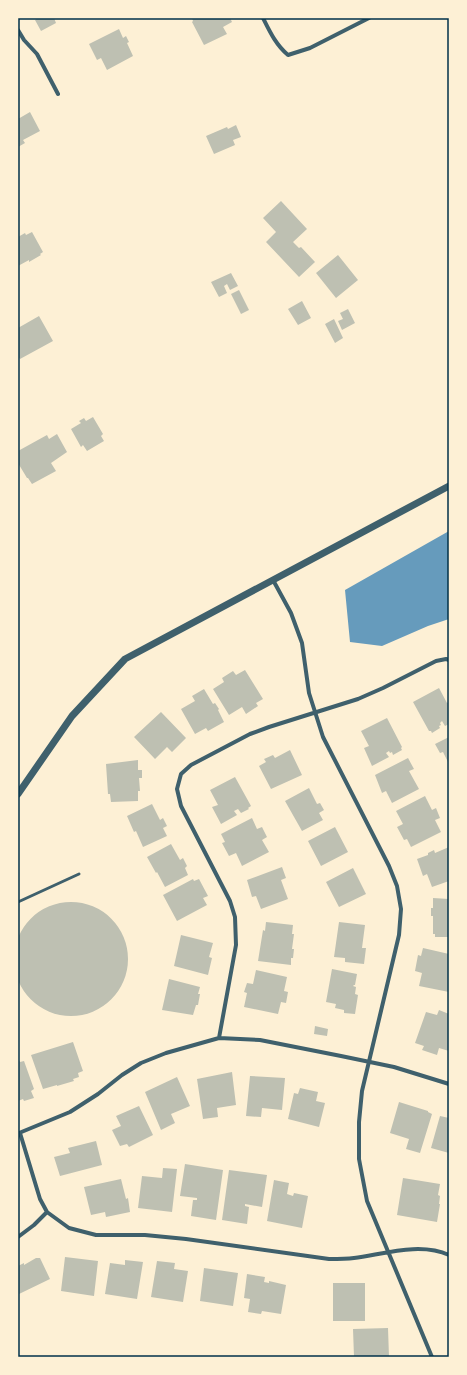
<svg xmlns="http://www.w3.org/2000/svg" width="467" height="1375" viewBox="0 0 467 1375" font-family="Raleway,sans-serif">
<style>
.water{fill:#669bbc}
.building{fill:#bec0b2}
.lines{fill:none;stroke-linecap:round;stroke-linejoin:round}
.service{stroke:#3f606c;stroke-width:3}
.minor{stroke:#3f606c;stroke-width:4}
.tertiary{stroke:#3f606c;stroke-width:7}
.neatline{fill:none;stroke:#003049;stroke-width:1.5}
</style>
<rect width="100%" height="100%" fill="#fdf0d5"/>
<!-- water -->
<path class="water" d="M449,531v88l-21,7 -46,20 -32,-4 -5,-52z"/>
<!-- building -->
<path class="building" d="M38,18h16l2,5 -15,8 -6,-11z
M192,18h38l2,4 -9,5 4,7 -23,11 -12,-23 1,-1z
M119,29l4,9 3,-2 3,6 -2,1 6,13 -26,14 -6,-12 -4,2 -8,-16z
M30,112l10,19 -17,9 2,3 -7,4v-28z
M236,125l5,12 -8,3 2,5 -21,9 -8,-18 21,-9 1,2z
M281,201l26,28 -14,13 6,6 2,-1 14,15 -16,15 -33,-35 10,-10 -13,-14z
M32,232l11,20 -3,2 1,1 -12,7v-2l-11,6v-29l7,-4 1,2z
M338,255l20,25 -22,18 -20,-25z
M231,273l7,13 -8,4 -3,-6 -3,2 3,7 -8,4 -8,-15z
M239,290l10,20 -8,4 -10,-20z
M302,301l9,17 -13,7 -10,-16z
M348,309l7,14 -13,7 -4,-9 5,-2 -3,-6z
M39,316l14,25 -33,18 -2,-3v-28z
M334,319l9,19 -8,5 -10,-19z
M93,417l10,17 -2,2 3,5 -17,10 -4,-6 -2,2 -10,-18 10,-6 -2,-2 5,-3 2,3z
M57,434l10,18 -16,11 5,8 -24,13 -4,-6h-1l-9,-15v-12l29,-16 2,4z
M245,670l18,29 -7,4 2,3 -12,8 -4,-7 -13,8 -16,-26 11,-7 -2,-4 11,-7 3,4z
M439,688l8,15 2,-1v22l-4,2 -3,-5 -2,2 1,2 -2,1 1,2 -8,5 -1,-2h-2l-16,-29z
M204,689l9,15 2,-1 4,6 -1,1 6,12 -16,9 -2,-3 -11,6 -14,-25 14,-8 -3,-5z
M161,712l25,26 -14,14 -5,-5 -12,12 -21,-22z
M387,718l15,29 -1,1 1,2 -9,5 -1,-3 -2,1 -1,-2 -3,2 3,4 -17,9 -8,-18 5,-2 -8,-15z
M449,737v27l-6,-12 -3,1 -5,-9z
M290,750l12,25 -31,14 -12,-23 7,-4 -2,-3 9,-4 2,3z
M408,758l6,11 -5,2 10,18 -27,14 -6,-12 -4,2 -7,-18z
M138,760v10h4v8h-3l1,13h-2v10l-27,1 -1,-8h-2l-2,-30z
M235,777l16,29 -3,2 1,1 -8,4 -3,-4 -4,2 3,4 -16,9 -9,-17 6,-2 -8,-15z
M309,788l8,16 3,-1 4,7 -5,3 4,7 -21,11 -17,-30z
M425,796l7,14 4,-2 4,10 -5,2 6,12 -30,15 -4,-8 -3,1 -7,-13 6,-3 -7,-13z
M152,804l8,16 3,-2 4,8 -4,2 4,8 -24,11 -7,-16 -2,1 -7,-16z
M252,818l5,11 5,-2 5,10 -5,3 7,12 -27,14 -6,-13 -7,3 -7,-13 3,-1 -4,-8z
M335,827l13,25 -27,14 -13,-25z
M171,844l9,16 3,-2 4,8 -2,2 3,7 -23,12 -8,-15 -1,1 -9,-16z
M449,847v34l-17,6 -5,-13 -4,2 -6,-17 11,-4v-2l6,-3 1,3z
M282,867l4,11 -5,2 7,19 -27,10 -5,-13 -4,1 -5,-17z
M353,868l13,26 -27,13 -13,-25z
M193,879l1,2 5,-2 9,17 -5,2 4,7 -30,16 -14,-26z
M433,898l16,1v38h-14v-3h-2v-18h-2v-8h2z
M14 959a57 57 0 1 1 114 0a57 57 0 1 1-114 0Z
M266,922l27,3 -1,9h2l-2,15h2l-1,9h-2v7l-33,-4 5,-31 2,1z
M339,922l26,3 -3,23h4l-2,16 -19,-2v-4l-11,-1z
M181,935l32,8 -4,14 3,1 -4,17 -34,-9z
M423,948l26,6v38l-30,-6 3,-13 -7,-2 3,-16 3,1z
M332,969l25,5 -2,11h-1l-1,1 3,1 -1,7 3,1 -3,19 -11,-1v-3l-9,-2 1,-4 -10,-2z
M256,970l31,7 -3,14 4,1 -2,11 -5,-1 -3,12 -34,-7 3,-14 -3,-1 3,-9 6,1z
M169,979l31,8 -2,7h2l-2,11h-2l-3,10 -31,-5z
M439,1010l10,4 -1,4h1v33l-10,-3 -2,7 -15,-5 2,-4 -9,-3 11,-31 11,3z
M315,1026l13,3 -1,7 -13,-2z
M73,1042l10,29 -5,2 1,4 -6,2 1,2 -17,5v-1l-14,4 -12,-34z
M18,1059l2,3 4,-1 10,28 -3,2 3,7 -10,3 -1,-2 -5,2z
M232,1072l4,33 -19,3 1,9 -15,2 -6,-40z
M250,1076l35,2 -3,32 -20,-2 -1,9 -15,-1z
M177,1077l13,29 -19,8 4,9 -14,7 -16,-38z
M300,1088l18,4 -2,9 9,2 -6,24 -31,-8 6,-26 4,1z
M399,1102l29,9v1l4,2 -12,39 -14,-4 3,-10 -19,-6z
M139,1106l14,29 -24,12 -2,-3 -7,2 -8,-16 9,-4 -5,-10z
M440,1116l9,2v35l-18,-5z
M96,1141l6,24 -42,11 -6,-19 16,-4 -2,-5z
M185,1164l38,6 -7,50 -25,-4 2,-16h4v-2l-17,-2z
M163,1168l14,1 -5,43 -34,-4 4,-32 20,2z
M229,1170l38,5 -5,32 -17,-3v2l4,1 -2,17 -25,-4z
M403,1178l37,6 -2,11 2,1 -1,8h1l-3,18 -40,-7z
M121,1179l5,20 2,-1 2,14 -24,5 -1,-5 -14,3 -7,-28z
M274,1180l15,3 -2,11 6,2 1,-3 14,3 -6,32 -35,-7z
M65,1257l33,4 -4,35 -33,-5z
M36,1258h4l10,21 -31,15 -1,-3v-25l6,-3v2z
M125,1260l18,2 -6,37 -32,-5 5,-31 15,2z
M157,1261l18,2 -1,6 14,2 -5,31 -32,-5z
M204,1268l34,5 -5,33 -33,-5z
M247,1274l18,3 -1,5 5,1v-2l17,4 -5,29 -19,-3 -1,3 -13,-2 2,-13 -6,-1z
M333,1283h32v38h-32z
M388,1328l1,29h-35l-1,-28z"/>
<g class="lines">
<!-- service -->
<path class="service" d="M18,902l61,-28"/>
<!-- minor -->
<path class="minor" d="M263,18c7,14 13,27 25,37l22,-7 59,-30
M18,30l6,10 13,14 21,40
M273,580l18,33 11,30 7,50 14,44 66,129 8,20 4,23 -2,26 -37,156 -3,31v37l8,42 65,156
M219,1038l17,-93 -1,-28 -5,-16 -49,-95 -4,-17 4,-15 10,-9 59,-31 19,-7 89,-28 25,-11 53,-27 10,-2 3,1
M19,1133l51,-21 28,-18 24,-19 19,-12 25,-10 53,-15 41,2 81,16 53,11 55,17
M20,1133l20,66 7,13 22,16 27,7h49l41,4 143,20c9,0 17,0 25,-1 30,-4 66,-16 95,-3
M18,1237l16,-12 13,-13"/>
<!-- tertiary -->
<path class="tertiary" d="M18,794l54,-78 53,-57 324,-173"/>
</g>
<!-- border -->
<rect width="467" height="1375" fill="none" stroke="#fdf0d5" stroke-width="38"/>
<rect x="19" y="19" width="429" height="1337" class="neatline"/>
</svg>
